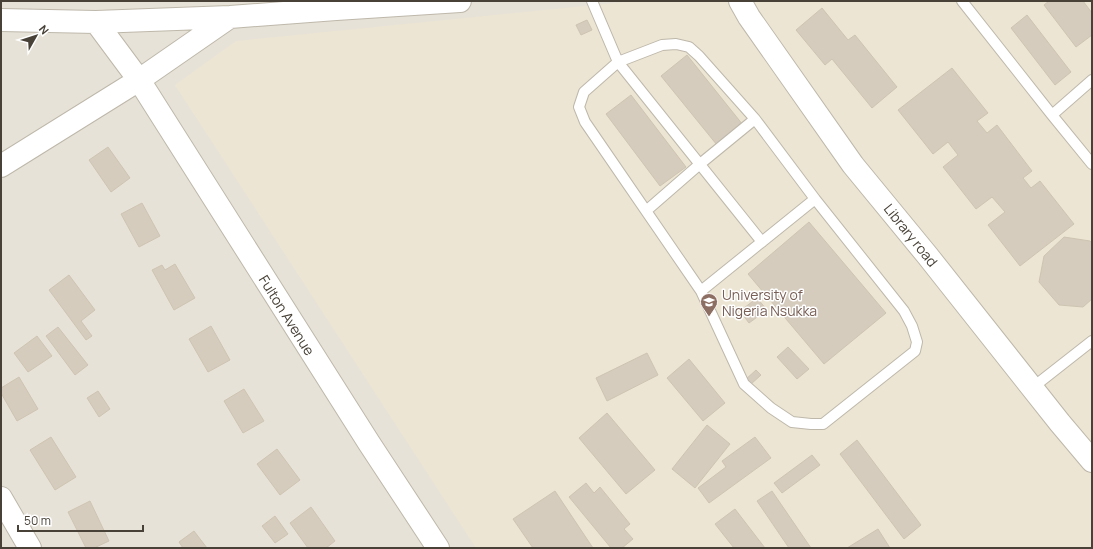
<svg xmlns="http://www.w3.org/2000/svg" width="1093" height="549" viewBox="0 0 1093 549" font-family="Manrope,sans-serif">
<style>
.residential{fill:#e7e2d7}
.education{fill:#ece5d3}
.building{fill:#d5ccbe;stroke:#cfc4b2}
.lines{fill:none;stroke-linecap:round;stroke-linejoin:round}
.service-casing{stroke:#beb8ab;stroke-width:12}
.tertiary-casing{stroke:#beb8ab;stroke-width:24}
.service{stroke:#fff;stroke-width:10}
.tertiary{stroke:#fff;stroke-width:22}
.labels{text-anchor:middle;dominant-baseline:central;stroke-width:3;stroke-linejoin:round;paint-order:stroke}
.street-label{font-size:14px;fill:#474137;stroke:#fff}
.education-label{font-size:14px;fill:#785e54;stroke:#fff;text-anchor:start}
</style>
<rect width="100%" height="100%" fill="#f3f0e9"/>
<!-- residential -->
<path class="residential" d="M1,1h1091v547h-1091z"/>
<!-- education -->
<path class="education" d="M634,1h458v547h-616l-301,-463 61,-44z"/>
<!-- building -->
<path class="building" d="M1049,1h34l9,12v22l-16,12 -32,-42z
M822,8l26,32 7,-5 42,52 -25,21 -40,-49 -7,6 -29,-35z
M1027,15l44,57 -16,13 -44,-57z
M587,20l5,10 -11,5 -5,-10z
M687,55l56,70 -26,20 -56,-69z
M952,68l36,45 -11,8 10,12 10,-8 35,46 -9,7 8,10 9,-7 34,43 -54,42 -32,-41 17,-13 -13,-15 -16,12 -33,-42 15,-12 -10,-13 -15,12 -35,-44z
M631,95l55,72 -26,19 -54,-72z
M108,147l22,31 -19,14 -22,-32z
M142,203l18,33 -21,11 -18,-33z
M809,222l77,91 -62,51 -76,-90z
M1064,237l26,4 2,2v56l-9,8 -24,-2 -20,-23 5,-26z
M175,264l20,34 -21,12 -22,-40 10,-5 3,5z
M69,275l26,35 -14,11 11,15 -6,4 -37,-50z
M757,298l10,12 -18,13 -9,-12z
M211,326l19,34 -22,12 -19,-33z
M58,327l30,38 -13,10 -29,-39z
M37,336l15,20 -24,16 -14,-19z
M788,347l21,22 -12,10 -20,-22z
M647,353l11,22 -51,26 -11,-23z
M689,359l36,44 -22,18 -36,-43z
M756,370l5,5 -11,10 -5,-5z
M19,377l19,32 -21,12 -16,-28v-5z
M244,389l20,32 -21,12 -19,-32z
M98,391l12,18 -11,8 -12,-19z
M607,413l48,57 -29,24 -47,-56z
M707,425l23,19 -35,44 -23,-19z
M51,437l25,40 -21,13 -25,-40z
M755,437l16,21 -62,45 -11,-15 28,-21 -4,-6z
M857,440l64,85 -17,14 -64,-85z
M277,449l23,31 -20,15 -23,-31z
M812,455l8,10 -38,28 -8,-10z
M586,483l8,10 6,-6 30,37 -6,5 9,10 -11,9h-11l-42,-51z
M555,491l38,57h-60l-20,-29z
M772,491l39,57h-22l-32,-47z
M90,501l19,40 -15,7h-8l-18,-36z
M311,507l24,34 -9,7h-18l-18,-25z
M735,509l30,39h-31l-19,-24z
M275,516l13,18 -13,9 -13,-17z
M878,529l12,19h-43z
M194,531l13,17h-24l-4,-6z"/>
<g class="lines">
<defs>
<path id="service" d="M592,1l26,61 144,180
M962,1l90,114 40,49
M676,44l13,3 10,9 56,63 60,80 89,112 8,15 5,16 -2,9 -92,73h-12l-19,-2 -21,-14 -27,-24 -43,-93 -116,-169 -6,-15 5,-15 34,-30 44,-17z
M1052,115l40,-35
M646,211l54,-47 55,-45
M701,291l114,-92
M1032,388l60,-47"/>
<path id="tertiary" d="M740,1l9,16 104,148 74,90 133,168 32,38
M1,20l95,2 134,-5 106,-8 124,-8
M96,22l43,58 230,363 69,105
M1,166l138,-86 91,-63
M1,498l29,50"/>
</defs>
<!-- service casing -->
<use href="#service" class="service-casing"/>
<!-- tertiary casing -->
<use href="#tertiary" class="tertiary-casing"/>
<!-- service -->
<use href="#service" class="service"/>
<!-- tertiary -->
<use href="#tertiary" class="tertiary"/>
</g>
<!-- icons -->
<defs>
<symbol id="university-pin" viewBox="-11 -11 22 30"><path d="M0 17L-7.5 6A9.5 9.5 0 1 1 7.5 6Z" fill="#8d6e63" stroke="#fff"/><path d="M0-5L7-2L0 1L-7-2ZM-4 1L0 2.5L4 1V4Q0 6-4 4Z" fill="#fff"/></symbol>
</defs>
<g fill-rule="evenodd">
<use href="#university-pin" x="699" y="292" width="20" height="27"/>
</g>
<g class="labels">
<!-- street labels -->
<g class="street-label">
<text transform="translate(911 235) rotate(51)">Library road</text>
<text transform="translate(287 315) rotate(58)">Fulton Avenue</text>
</g>
<!-- education labels -->
<g class="education-label">
<text x="722" y="294">University of<tspan x="722" dy="16">Nigeria Nsukka</tspan></text>
</g>
</g>
<!-- border -->
<rect width="1093" height="549" fill="none" stroke="#474137" stroke-width="4"/>
<!-- north arrow -->
<g transform="translate(36 36) rotate(51)" stroke="#ffffff" stroke-width="3" paint-order="stroke">
<path d="M0-3L7 15L0 10L-7 15Z" fill="#474137"/>
<text y="-6" font-size="11" font-weight="bold" text-anchor="middle" fill="#474137">N</text>
</g>
<!-- scale -->
<path d="M18 525v6h125v-6" fill="none" stroke="#474137" stroke-width="2"/>
<text x="24" y="525" font-size="12" fill="#474137" stroke="#ffffff" stroke-width="3" paint-order="stroke">50 m</text>
</svg>
